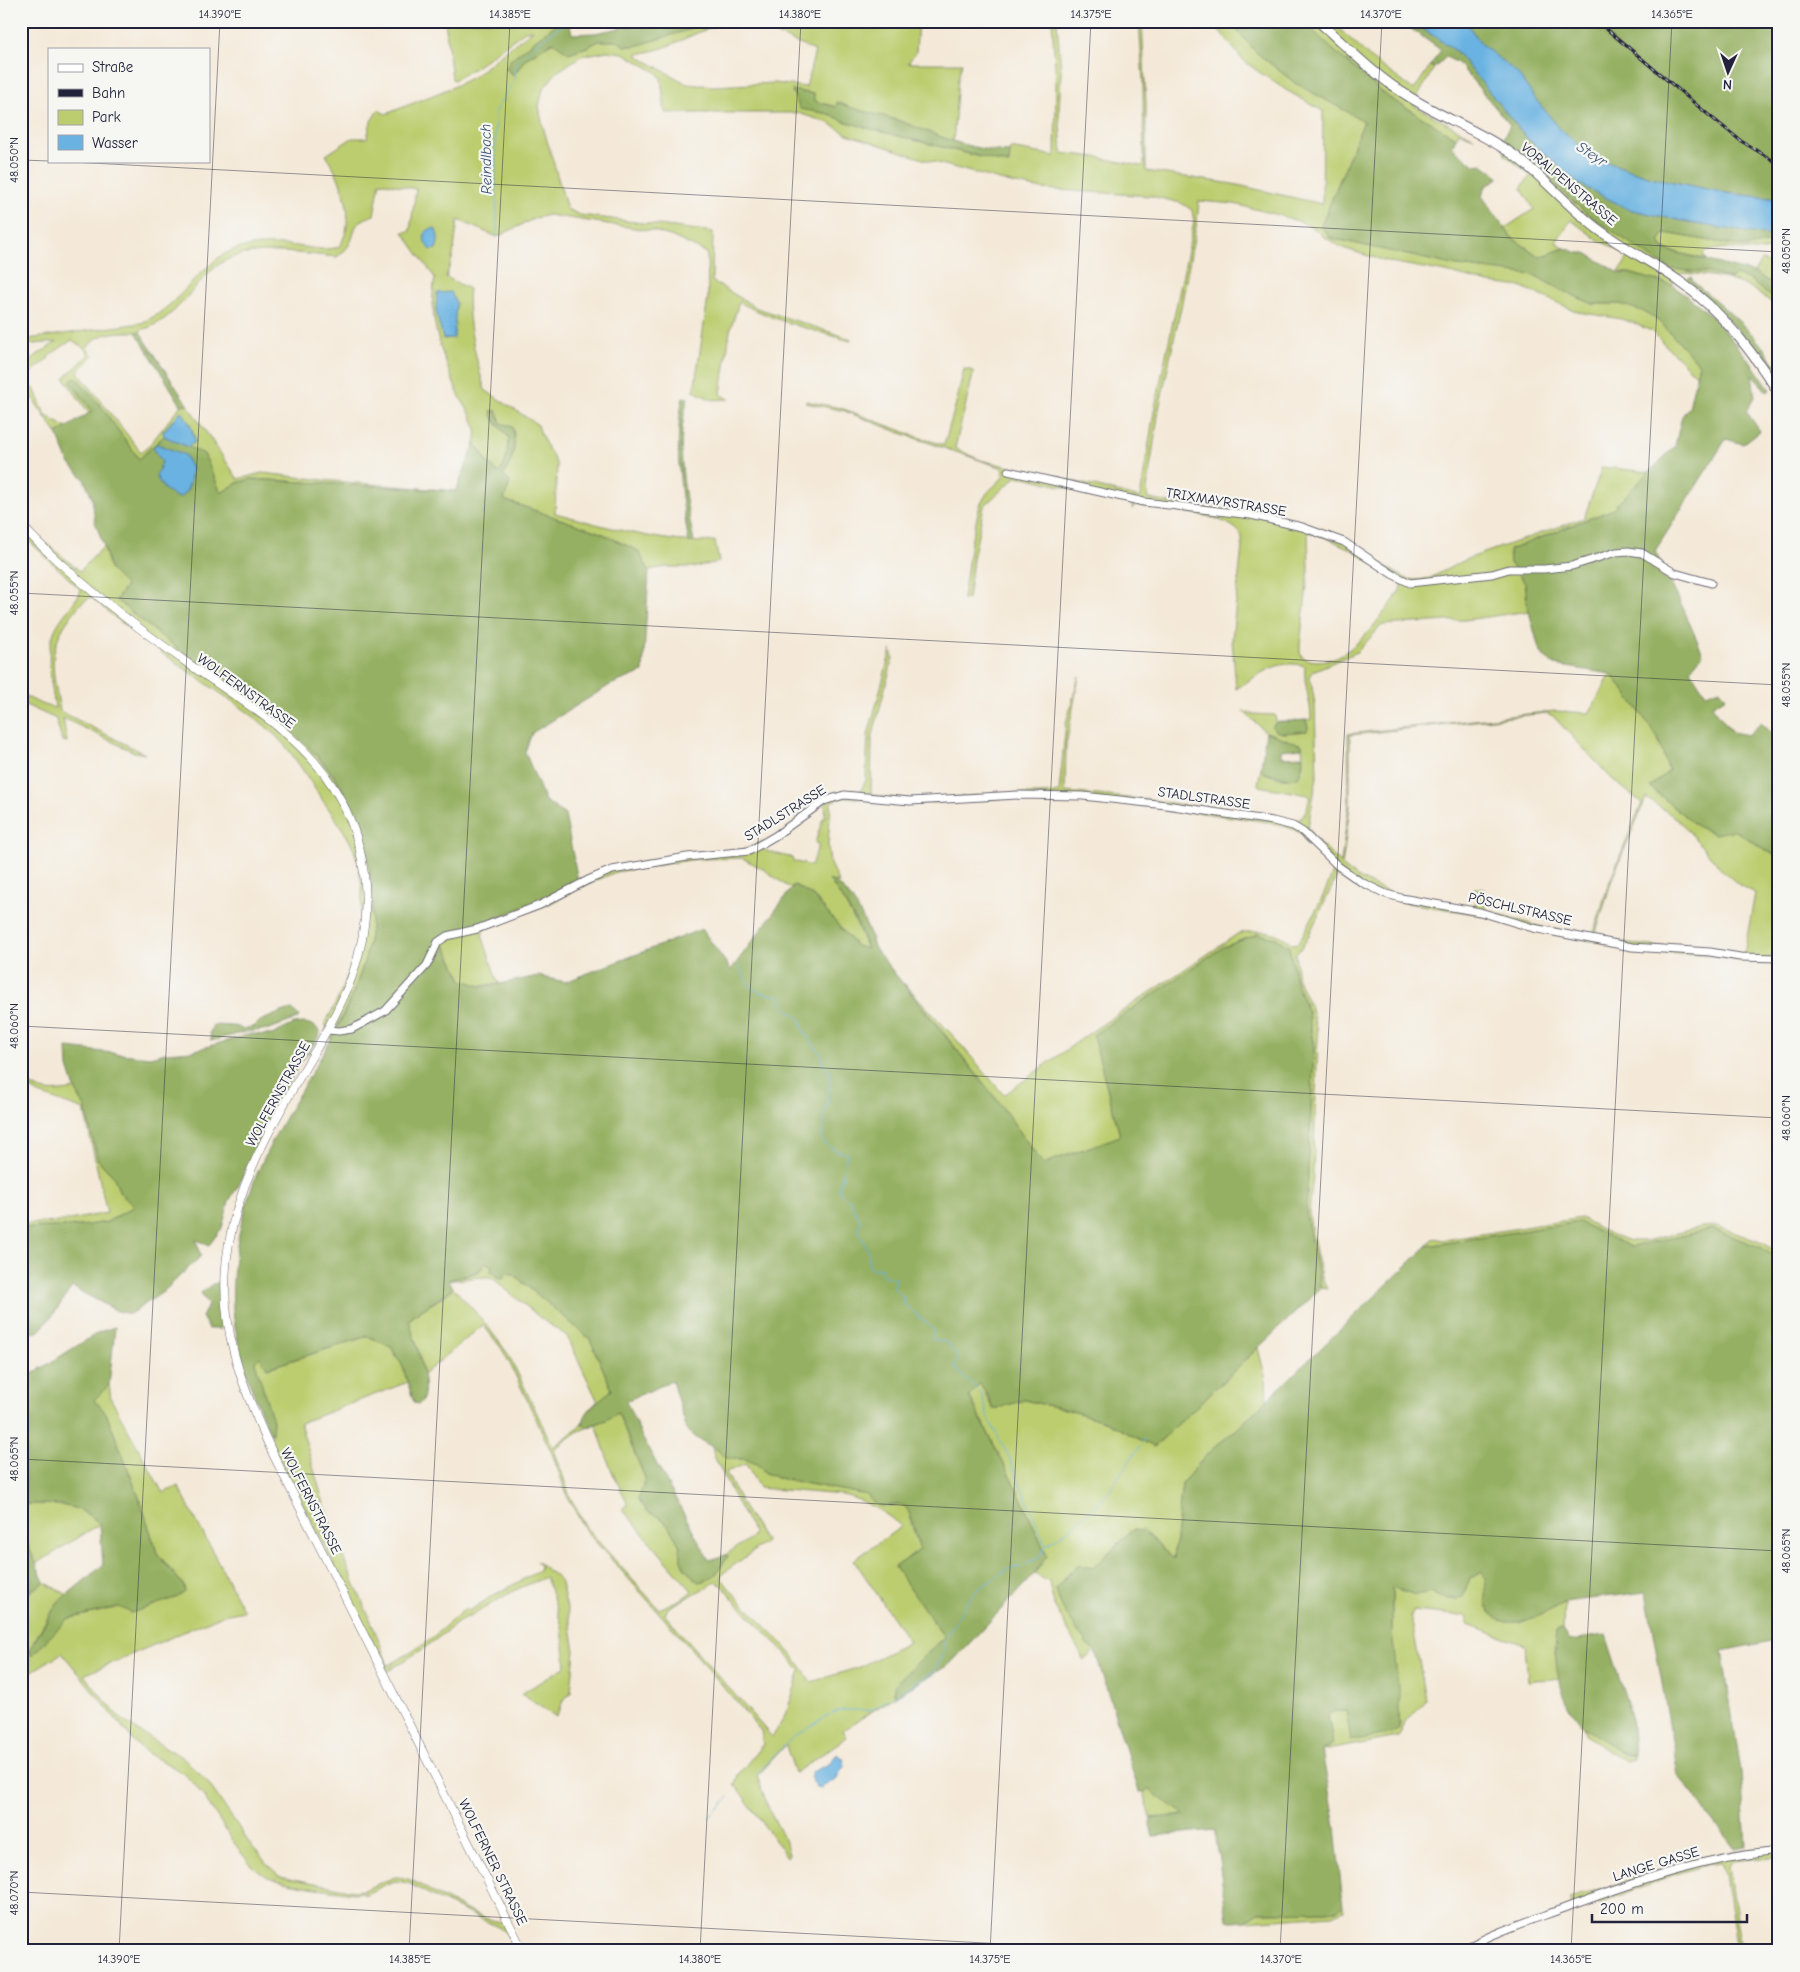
<svg xmlns="http://www.w3.org/2000/svg" width="1800" height="1972" viewBox="0 0 1800 1972" font-family="'Comic Neue',sans-serif">
<style>
.green{fill:#bccd6f;stroke:#6f7855;fill-rule:evenodd}
.forest{fill:#95b062;stroke:#5c694e;fill-rule:evenodd}
.water{fill:#69b2e1;stroke:#466a8e}
.lines{fill:none;stroke-linecap:round;stroke-linejoin:round}
.stream{stroke:#69b2e1;stroke-width:1}
.tertiary-casing{stroke:#6c6872;stroke-width:9}
.secondary-casing{stroke:#6c6872;stroke-width:9}
.primary-casing{stroke:#6c6872;stroke-width:11}
.tertiary{stroke:#fff;stroke-width:7}
.secondary{stroke:#fff;stroke-width:8}
.primary{stroke:#fff;stroke-width:9}
.rail-casing{stroke:#22223b;stroke-width:3}
.rail{stroke:#f6f6f2;stroke-width:1;stroke-dasharray:4;stroke-linecap:butt}
.ticks{fill:none;stroke:#22223b;stroke-width:1;stroke-opacity:0.45}
.labels{text-anchor:middle;dominant-baseline:central;stroke-width:4.5;stroke-linejoin:round;paint-order:stroke}
.street-label{font-size:14px;fill:#22223b;stroke:#f6f6f2}
.water-label{font-size:15px;font-style:italic;fill:#3b5475;stroke:#f6f6f2}
.neatline{fill:none;stroke:#22223b;stroke-width:2}
.ticks-label{font-size:12px;text-anchor:middle;fill:#22223b}
</style>
<rect width="100%" height="100%" fill="#f6f6f2"/>
<filter id="ink" filterUnits="userSpaceOnUse"><feTurbulence type="fractalNoise" baseFrequency=".02" numOctaves="2"/><feDisplacementMap in="SourceGraphic" scale="10" xChannelSelector="R" yChannelSelector="G"/><feConvolveMatrix kernelMatrix="1 2 1 2 8 2 1 2 1" color-interpolation-filters="sRGB"/></filter>
<filter id="wash" filterUnits="userSpaceOnUse"><feTurbulence type="fractalNoise" baseFrequency=".0096" numOctaves="4" result="noise"/><feDisplacementMap in="SourceGraphic" scale="20" xChannelSelector="R" yChannelSelector="G"/><feGaussianBlur stdDeviation="1.12" result="paint"/><feColorMatrix in="noise" values="0 0 0 0 0 0 0 0 0 0 0 0 0 0 0 0 0 1.4 0 .05"/><feComposite in="paint" operator="in"/></filter>
<g filter="url(#wash)">
<rect width="100%" height="100%" fill="#f4e9d8"/>
<!-- green -->
<path class="green" d="M445,21h72c7,3 33,0 43,0l-49,38 -5,10 8,6 11,-16 28,-17 16,11 18,-6 12,-6h19l7,5h10l53,-16 17,-9h96l2,2 3,-2h112l-2,31 -8,11h54l-4,16 -5,63 -55,-21 -50,-14 -10,-5 -2,5 -23,-6 1,-7 -22,-3 8,17 29,6 15,7 23,7 141,36 2,-16 45,8 1,-76 -4,-59h5l4,51 -2,41 3,40 34,4 46,9 2,-2 -1,-82 -4,-61h3l4,82v68l87,13 89,20 1,-93 -37,-21 -30,-20 -14,-11 -30,-38h17l28,32 38,30 69,38 -43,105 9,12 128,28 76,9 27,15 32,14h27l26,8 15,11 38,41 -3,11 -45,-44 -17,-8 -13,-4 -43,-7 -56,-25 -33,-4 -43,-11 -56,-10 -25,-7 -22,-7 -19,-11 -7,-7 -16,-8 -26,-8 -41,-10 -35,-3 -2,21 -16,85 -22,102 -12,80 2,10 21,4 105,14 43,12 33,15 50,32 7,3 11,1 11,-2 37,-19 117,-41 18,-51 47,5 -38,38 -102,40 1,13 15,20 4,28 -64,9 -83,5 -25,27 -44,19 -3,6 5,27 2,73 -9,50 6,12 27,24 8,-59 -1,-70 207,-23 34,2 22,-39 13,16 33,46 12,35 -19,16 48,40 18,7 18,-4 45,28v103l-41,-1 -25,-5 -65,-4 -99,-18 -72,-19 -69,-11 -20,-6 -19,-7 -30,-18 -32,67 -6,9 -6,6 3,26 13,28 7,28 -5,138 -4,41 12,62 6,12 -6,-1 -15,-73 8,-167 -6,-36 -11,-26 -8,-39 -13,-9 -18,-4 -35,13 -130,88 27,101 -77,28 -46,-64 -93,-117 52,56 48,56 87,-63 148,-99c20,-3 37,-4 53,11l6,-1c9,-15 34,-61 36,-77 -12,-12 -24,-28 -39,-36 -19,-9 -57,-12 -78,-15 -55,-8 -108,-15 -163,-18 -44,-2 -88,6 -133,6 -14,0 -28,0 -42,-2 -15,-1 -33,-8 -48,1l-3,42 2,20 9,19 -9,-2c15,22 28,43 37,69l-11,-4 -42,-49 -19,-12 -4,4 -28,-20 -21,-11 -46,1 -80,13 -37,16 -28,15 -67,26 -2,6 15,45 3,4 -19,2 -19,-6 -19,-40 96,-40 39,-19 35,-13 85,-15 37,-2 15,-3 13,-7 -1,6 4,4 27,7v3l18,5 8,-22 -4,-1 8,-25h2l1,-21 12,-4 22,-1 6,-12 2,-45 23,-85 2,8 -21,80 -1,55c13,12 108,2 130,1 17,-1 43,2 58,-2l7,-69 13,-47 -13,69 -1,47 84,8 144,22c12,-3 14,-14 17,-25l-2,-2 -49,-9 -1,-2 3,-16c6,10 26,12 37,9l5,-12 -1,-20 -36,-13 -23,-21 8,3 24,1 1,7 -3,4 2,5 8,2 24,-2 1,-4 -2,-7 5,-1c0,-18 -8,-36 -6,-53 -28,-8 -46,9 -69,23l-4,-50 10,-92c0,-6 1,-11 -3,-15 -15,-19 -75,-22 -99,-26h-5l-3,3v-5l-108,-27h-8l-32,29 -11,53 -5,40h-5l8,-57 9,-37 7,-12 16,-16v-9l-100,-34 -58,-23 -39,-8v-2l35,7 77,29 26,8 11,-38 9,-38 10,2 -19,77 25,12 114,26 46,12 14,-86 40,-190 -2,-12 -11,-7 -30,-7 -109,-7 -31,-6 -88,-24 -76,-25 -18,-11 -31,-10h-133l-4,-35 -5,-6 -33,-19 -16,-2 -26,5 -24,16 -14,17 -4,17 3,17 25,86 13,6 133,17 -1,49 45,27 94,31v2c-38,-11 -78,-20 -112,-39l-9,29 -9,63 8,5 -17,1 -18,-9 14,-93 -1,-45 -34,-16 -19,-6 -105,-16 -14,3 -38,19 -39,-17 -5,36 -7,21 23,12c-4,26 8,75 16,101l53,35 3,10 16,30 -2,48c46,12 114,33 160,28l4,21 -24,5h-28l-18,3 -11,-19 -37,-18 -97,-33 6,-18 -7,-6c9,-16 15,-31 9,-49l-11,-4 -4,-12h-6c4,16 10,15 18,27l-4,26 -6,9 -11,-10 -13,-20c6,-21 -10,-34 -18,-52 -15,-37 -30,-73 -22,-113l-32,-46 7,-1 6,-42 -36,-7 -6,33c-28,10 -14,17 -28,34 -2,3 -6,5 -9,8 -30,-3 -83,-11 -111,3 -32,18 -47,61 -85,70l-1,2c-19,0 -41,-2 -53,16l6,8 -15,16 63,80 7,-5 33,-42 6,-1 51,75 24,-6 61,7 133,11 -205,-12 -14,4 -16,10 -17,-39 -16,-7 7,-5c-1,-8 -7,-24 -14,-30l-18,19 1,5 -25,23 -39,-54 -24,-28 -5,5 21,29 -3,2 -25,-35 25,-23 -4,-6 -13,-9 -22,15 -3,5 -22,17 10,13 10,25 22,13 -10,6 -36,-52v-13l16,-14 20,-13 -36,3v-5l120,-17c25,-10 42,-32 61,-51 8,-7 15,-14 24,-19 18,-10 51,-9 71,-7 14,2 29,5 42,1 19,-29 3,-66 -13,-92l26,-17h15l4,-17 7,-11 8,4 67,-27 23,-12 25,-21 32,-24 -8,1 -52,38 -19,11 -2,-1zM738,22l20,4 57,25 -9,36 -32,-4 -61,3 -26,-2 -49,-28v-2c10,-2 20,-4 30,-8 25,-10 42,-22 70,-24zM1308,532l19,6 27,13 48,33c-3,11 -12,21 -19,30 -18,23 -46,57 -80,44l-3,-5v-8l9,-77zM1546,713l7,3 59,63 30,24 -34,83 -15,50 -53,-9 -54,-17 -2,-21 -10,-1 3,13 -4,5 -3,2c-45,-5 -93,-13 -128,-42l8,-60v-71zM1646,798l27,18 12,11 39,45 14,12 17,9 -11,61 -116,-10 -33,-8 17,-57z
M1304,21h27l42,39 41,30 16,-24 4,2 -16,28 -3,10 59,32 -15,-6 -3,6 -68,-41 -57,-49z
M1502,141l39,28 23,25 26,22 61,41 21,12 38,4 21,6 5,-4c5,2 11,3 15,6 9,7 16,16 28,17v13c-25,-30 -62,-36 -98,-38l-9,12 -43,-12 -10,-1 10,-16 -34,-18 -24,-18 -15,22 9,6 -25,9 -29,-20 -6,-9 29,-19 -13,-21 10,-13 -26,-20z
M1665,233l81,14c11,-1 22,-6 33,-5v6l-24,3 -31,-3 -19,4 -2,4 5,4 -45,-11 -4,-8z
M1761,260l18,8v20l-25,-15z
M21,518l27,27 32,26 24,-25 6,24 16,16 -10,14c19,15 37,30 57,44 65,48 142,88 179,164 4,7 9,16 11,24 4,14 6,29 7,44 3,25 3,51 -3,76 -8,30 -22,58 -36,87l-6,-16c28,-45 49,-122 29,-173 -8,-19 -25,-40 -37,-58 -17,-26 -29,-47 -53,-67 -25,-21 -54,-38 -80,-57 -33,-22 -64,-45 -93,-71 -10,5 -16,13 -22,22 -24,33 -15,55 -9,92l85,43 -11,-2 -71,-34 4,24 -5,-1 -6,-22 -35,-16v-9l20,10 14,4c-4,-28 -12,-59 3,-84 6,-10 14,-19 21,-29l2,-5 -60,-57z
M21,1078c21,16 29,15 54,11l10,18 13,53 16,17 6,16 15,13 -28,16 -26,4 -60,2v-4l38,-2 48,-9 -23,-103 -45,-16 -18,-11z
M1581,1218l31,17 19,6h15l55,-14 16,-1 48,18 14,9v5l-17,-10 -49,-19 -82,18 -52,-25 -152,24 6,-8 11,2z
M485,1261l7,5 -1,6 7,5 9,-4 6,1 77,65 22,51 -14,12 -31,-66 -24,-16 -52,-43 -21,1 -21,3 -1,-1 28,-7 6,-4z
M453,1287l32,36 24,32 44,92 23,-17 7,-9v4l4,2 19,-7 12,-7 27,65 -3,27c6,7 16,10 22,16 6,7 14,18 16,27 2,6 0,13 4,19 4,5 8,6 10,12h16l6,-5 12,-18 -3,-1 27,-18 2,-4 -18,-32 -22,-45 -2,-9 6,3 6,7 8,2h13l12,5 8,9 13,5 89,17 22,11 11,-2 6,3 5,8v8l9,27 -25,17 49,70 -49,47 -2,8 3,4 -53,34 4,7 -52,36 -9,-27 -2,1 -27,29 13,36 12,22 7,20 -2,3 -51,-71h-2l4,-11 25,-31 -2,-13 -68,-80 -107,-120 -18,-33 -16,-45 -40,-85 -10,-19 -19,-24 -60,50 -3,-18 -11,-36c11,-14 33,-19 44,-34zM596,1424l14,43 18,38 -6,4 70,82 -9,7 -24,11 -72,-80 -17,-32 -16,-48 23,-17zM746,1464l13,24 84,7c21,5 41,17 59,31l-48,34 55,82 -49,25 -49,15c-23,-41 -62,-67 -90,-104l1,-4 44,-32 -24,-37 -16,-33zM716,1582c7,3 11,10 16,16 23,25 47,46 68,72 -7,23 -13,47 -28,67l-107,-122 3,-7z
M368,1336l23,11 11,18 6,17 -108,41c12,38 22,78 36,116 16,43 38,83 52,127l39,-24 39,-34 3,3 23,-15 47,-25 1,-5 -4,-5 20,15 5,7 9,38 5,30 -4,41 -8,9 -7,16 -35,-23 45,-28 -4,-40 -16,-49 -33,14 -45,27 -1,-2 -44,33 -35,22 -109,-214 -8,-18 1,-6 -17,-71 5,-5 8,11z
M1258,1348l8,32 1,20 -30,29 -25,20 -30,34 -8,77 -31,-29 -11,-1 -39,38 -12,-3 -8,4 -17,20c9,19 22,50 39,62l-11,9 -30,-55 -5,-23 -15,-8 13,-18 -24,-54 -54,-107 11,-13 12,26h6l26,-8 45,10 38,12 47,25z
M109,1385l2,14 52,94 15,-7 66,125 -21,4 -139,60 35,42 21,15 45,27 22,22 43,63 21,24 9,8 74,15 8,-1v2l-8,1c-22,-3 -72,-8 -90,-18 -25,-14 -50,-70 -72,-93 -15,-17 -38,-22 -54,-36l-76,-93 -41,25v-10l8,-8 -8,-6v-56l23,-16 24,13c-18,14 -28,36 -39,56l3,5 35,-37 52,-12 65,-21 -27,-33 -17,-53 -34,-87 -12,-13z
M28,1504c30,1 48,-2 72,20l-64,40 -15,-30v-28z
M1482,1572l5,9v27l33,15 35,-15 9,-6 -1,27 -7,2 -2,18 6,29 -32,4 -3,-37 -57,-20 -2,-9 -53,-5 -2,5 15,84c-5,10 -15,14 -21,22 -5,6 -2,10 -7,15l-76,14 11,-7 -5,-29 7,-4h11l54,14 -8,-94v-43l10,4h29l6,4 19,4 14,-22z
M1584,1726l40,28h10v4l-8,2 -19,-9 -20,-15z
M1148,1789l3,1 6,6 25,16 3,3 -34,3 -7,-26z
M1779,1846v10l-47,5 -4,5 13,85h-4l-12,-77 -4,-10 -18,2 -30,9 -65,24 -1,2 -6,2 -4,-2 -26,10 -1,-12 116,-38 50,-10z
M395,1877c15,0 27,9 39,16 21,11 45,26 68,29l13,29 -8,-17 -7,-6 -62,-29 -30,-16 -12,-2 -7,2 -25,12 -1,-5z
M1343,1905l1,6 -11,4 -87,6 12,-9 69,-1 11,-1z"/>
<!-- forest -->
<path class="forest" d="M560,21h14l-4,4 2,9 23,-1 60,-12h50l-17,9 -53,16h-10l-7,-5h-19l-12,6 -18,6 -16,-11 -28,17 -11,16 -8,-6 5,-10z
M1229,21h75l27,27 57,49 68,41 -4,9 22,18 8,-1 18,13 -14,9 -4,10 29,41 29,20 25,-9 13,5h8l35,21 8,-1 43,12 32,24 23,25 25,30 18,26 -3,2 -15,-18 3,23 -9,14 14,20 -17,13 -17,-5 -71,112 28,57 20,46 -13,16 16,24 14,-5 6,8 -14,9 20,26 17,3 12,-13 18,18v118l-45,-28 -18,4 -18,-7 -48,-40 19,-16 -12,-35 -33,-46 -13,-16 -56,-9 -10,-7 -6,-9 -12,-45 -2,-21 -15,-20 -1,-13 102,-40 64,-64 7,-30 7,-9 10,-43 -38,-41 -16,-11 -25,-8h-27l-32,-14 -27,-15 -76,-9 -128,-28 -9,-12 43,-105 -69,-38 -38,-30z
M1411,21l45,30 70,86 54,47 48,25 68,15 83,13v5c-11,-1 -22,4 -33,5l-81,-14 -6,8 4,8 91,24 25,15v10c-12,-1 -19,-10 -27,-17 -4,-3 -11,-4 -16,-6l-4,4 -22,-6 -39,-4 -20,-12 -61,-41 -26,-22 -23,-25 -39,-28 8,-16 -52,-62 -12,-6 -12,11 -4,-2 11,-16 -34,-24z
M1465,21h314v178l-53,-6 -76,-16 -43,-15 -25,-14 -21,-18 -24,-29 -20,-28 -36,-29z
M792,90l22,4v7l22,6 1,-5c20,9 42,12 63,19 39,14 66,29 110,31l-1,12 -142,-36 -23,-7 -15,-7 -29,-5z
M1691,277l2,5c27,22 71,57 85,89 2,5 1,11 1,15 -28,-42 -52,-72 -92,-104v-3z
M136,332h4l47,72 -6,1z
M76,377l24,28 39,54 25,-23 40,18 17,39 16,-10 14,-4 205,12 19,-48 13,20 11,10 6,-9 4,-26c-8,-12 -14,-12 -18,-27h6l4,12 11,4c6,18 0,33 -9,49l7,6 -6,18 97,33 37,18 11,19 -6,102 -33,13 -78,48 -7,19 20,49 20,14 13,66 -39,19 -96,40 19,40 19,6 19,-2 38,-8 27,6 137,-53 29,41 63,-85 20,12 42,49 11,3c-7,-25 -22,-47 -38,-69 23,8 39,47 46,69l122,151 46,64 77,-28 -27,-101 130,-88 35,-13 18,4 13,9 8,39 11,26 6,36 -8,167 15,73 -167,159 -47,-25 -38,-12 -45,-10 -26,8h-6l-3,-10 -9,-15 -11,13 54,106 24,54 -13,18 -84,90 -54,32 -3,-4 2,-8 49,-47 -49,-70 25,-17c-3,-9 -9,-36 -13,-41 -11,-15 -25,10 -40,-14l-89,-17 -13,-5 -8,-9 -12,-5h-13l-8,-2 -6,-7 -20,-11 -11,-9 -15,-49 -46,20 16,36 67,123 16,-5 3,1c-9,12 -13,25 -30,26l-13,-14 -4,-8 -1,-14 -10,-17 -7,-10 -15,-7 -10,-13 7,-21 -27,-65 -12,7 -19,7 -4,-2c0,-15 19,-27 29,-35l-22,-51 -77,-65 -6,-1 -4,5 -5,-1 -7,-5 1,-6 -7,-4c-6,14 -23,14 -37,18l5,7 -3,4 -37,25 -4,5c5,15 25,74 10,83l-5,-1 -12,-38 -11,-18 -23,-11 -101,32 -7,-11 -5,5 18,59 -1,12 -2,1c-14,-33 -28,-68 -34,-103 -8,-36 -1,-87 9,-122 25,-93 100,-164 122,-258 6,-26 6,-53 3,-79 -4,-36 -18,-75 -42,-104 -43,-50 -101,-84 -154,-122 -20,-15 -39,-31 -58,-46l10,-14 -16,-16 -6,-24 -9,-24 -3,-25 -8,-18 -15,-16 -12,-29 35,-23 -22,-30zM162,462l16,36 -14,-9 -8,-13z
M683,397l5,1c-14,46 -3,98 6,144l-5,1c-8,-49 -16,-97 -6,-146z
M1306,720l2,7 -1,4 -24,2 -8,-2 -2,-5 3,-4z
M1266,732l36,13v3l-21,2v7l22,-1 -2,15 -3,6 -6,2 -28,-6 -3,-5z
M293,1010l6,6 -2,3 -28,10 -24,3 -34,9 -1,-9 3,-7 20,1 10,3 12,-3 5,-5 24,-10z
M304,1023c7,1 13,3 16,10l-2,5 -19,27 -34,61 -26,58 -10,17 -7,27 -13,17 -13,-5 5,16 -38,36 -33,22 -13,-3 -45,-24 -19,28 -15,17 -17,2v-106l60,-2 26,-4 28,-16 -15,-13 -6,-16 -16,-17 -13,-53 -10,-18 -7,-22 -1,-19 83,9 15,-4 27,-2 59,-17 21,1 22,-11z
M1579,1222l52,25 82,-18 49,19 17,10v403l-3,-21 -54,11 19,120 5,75 -11,2 -57,-73 -32,-183 -82,10c-18,12 -61,35 -76,7 -5,-9 2,-22 -6,-37l-12,6 -7,19c-12,4 -21,2 -32,-5l-14,3 -25,-7v43l7,65v33l-6,4 -42,8 -5,-30h-11l-7,4 5,29 -11,7 13,76 8,78 -5,5 -11,1 -68,1 -13,9 -13,1 -6,-2 -12,-90 -62,6 -3,-12 1,-6 34,-3 -28,-19 -6,-6 -3,-1 -4,3h-5l-44,-141 -7,-5 -28,-41 -4,-16 17,-20 8,-4 12,3 39,-38 11,1 31,28 8,-76 30,-34 25,-20 190,-183z
M219,1282l2,47h-12l-7,-12 6,-12 -7,-12 10,-8z
M115,1327l-6,58 -15,15 12,13 34,87 17,53 27,33 1,6 -7,5 -47,16 -12,-6 -52,12 -35,37 -3,-5 28,-48 46,-38 -3,-41c-23,-22 -42,-19 -72,-20l-7,2v-125l78,-49z
M21,1534l7,11 16,37 -23,16z
M1563,1629l7,11 35,-5 26,80 3,39c-11,0 -18,-5 -27,-11 -11,-7 -23,-15 -30,-24 -18,-23 -24,-60 -21,-88z"/>
<!-- water -->
<path class="water" d="M1411,21h54l16,23 36,29 20,28 24,29 21,18 25,14 43,15 76,16 53,6v38l-83,-13 -68,-15 -49,-25 -53,-47 -70,-86z
M435,228c4,8 4,13 1,21l-5,1c-6,-6 -10,-13 -3,-20z
M451,292l5,11 -2,35 -11,1 -7,-28 1,-18z
M181,411c7,7 13,22 14,31l-7,5 -24,-11 -1,-4z
M157,444l28,11 7,14c-2,11 -2,24 -14,29l-14,-9 -8,-13 6,-14 -9,-15z
M837,1754l6,4 2,8 -5,5 -3,7 -16,10 -5,-1 -6,-10 2,-5 17,-8z"/>
<g class="lines">
<!-- stream -->
<path class="stream" d="M497,237l-2,-126 20,-32 1,-14 3,-5 18,-17 31,-22
M739,966c11,24 13,26 41,30l5,11 16,13 2,10 20,27 -2,6 9,8 -3,34 -4,10 2,11 -3,8v6l3,4 12,7 10,3 -8,36 3,5 7,4 12,23c-7,10 4,19 7,29 2,6 0,11 1,16l3,2 10,-1v7l14,4 -2,9 9,9 1,7 29,25 1,4 -2,5 2,2 12,2 13,15 -4,6v5l26,25 7,25 21,39 37,89 -7,11 -12,7
M1142,1443l3,-4
M1047,1545l21,-15 36,-32 36,-52
M833,1713l9,-3h29l63,-38 11,-23 -2,-7 25,-41 9,-11 33,-22 13,-1
M756,1775l37,-38 36,-22
M709,1818l20,-21"/>
</g>
</g>
<g filter="url(#ink)">
<g class="lines">
<defs>
<path id="tertiary" d="M1008,471l136,31 107,13 51,12 42,15 48,32 18,9 82,-9 17,-5h35l28,-3 44,-14 12,-1 14,2 33,20 36,10
M328,1030l11,1 13,-2 33,-18 42,-46 11,-23 9,-6 30,-7 63,-24 48,-25 24,-10 75,-13 62,-6 26,-15 49,-35 20,-6 66,6 108,-6 65,1 83,9 107,16 20,5 10,6 35,34 23,16 25,12 15,4 79,14 53,16 99,19 78,5 30,5 39,1
M1461,1951c34,-20 72,-31 109,-45 72,-26 132,-48 209,-55"/>
<path id="secondary" d="M21,525c49,52 107,96 165,137 48,34 104,65 139,113 21,29 35,63 39,99 11,87 -32,147 -73,218 -27,47 -53,97 -62,151 -14,77 12,143 44,211l250,497"/>
<path id="primary" d="M1318,21c29,26 57,55 90,75 33,21 71,35 103,57 33,23 58,56 91,79 25,18 52,31 77,49 43,30 72,69 100,112"/>
</defs>
<!-- tertiary casing -->
<use href="#tertiary" class="tertiary-casing"/>
<!-- secondary casing -->
<use href="#secondary" class="secondary-casing"/>
<!-- primary casing -->
<use href="#primary" class="primary-casing"/>
<!-- tertiary -->
<use href="#tertiary" class="tertiary"/>
<!-- secondary -->
<use href="#secondary" class="secondary"/>
<!-- primary -->
<use href="#primary" class="primary"/>
<defs>
<path id="rail" d="M1597,21l114,96 30,24 38,23"/>
</defs>
<!-- rail casing -->
<use href="#rail" class="rail-casing"/>
<!-- rail -->
<use href="#rail" class="rail"/>
</g>
</g>
<!-- ticks -->
<path class="ticks" d="M21,160l28,1M53,161l1726,91M21,593l1758,92M21,1026l1758,92M21,1459l1758,92M21,1892l1115,59M119,1951l101,-1930M409,1951l101,-1930M700,1951l101,-1930M990,1951l101,-1930M1280,1951l102,-1930M1571,1951l101,-1930"/>
<g class="labels">
<!-- street labels -->
<g class="street-label">
<text transform="translate(1569 184) rotate(40)">VORALPENSTRASSE</text>
<text transform="translate(1226 502) rotate(9)">TRIXMAYRSTRASSE</text>
<text transform="translate(246 691) rotate(36)">WOLFERNSTRASSE</text>
<text transform="translate(1204 798) rotate(8)">STADLSTRASSE</text>
<text transform="translate(785 813) rotate(-32)">STADLSTRASSE</text>
<text transform="translate(1520 909) rotate(13)">PÖSCHLSTRASSE</text>
<text transform="translate(278 1094) rotate(-61)">WOLFERNSTRASSE</text>
<text transform="translate(311 1501) rotate(63)">WOLFERNSTRASSE</text>
<text transform="translate(493 1862) rotate(64)">WOLFERNER STRASSE</text>
<text transform="translate(1656 1864) rotate(-17)">LANGE GASSE</text>
</g>
<!-- water labels -->
<g class="water-label">
<text transform="translate(1592 154) rotate(33)">Steyr</text>
<text transform="translate(486 159) rotate(-91)">Reindlbach</text>
</g>
</g>
<!-- margin -->
<rect width="1800" height="1972" fill="none" stroke="#f6f6f2" stroke-width="55"/>
<!-- legend -->
<rect x="48" y="48" width="162" height="115" fill="#f6f6f2" stroke="#a1a1a9"/>
<rect x="58" y="64" width="25" height="8" fill="#ffffff" stroke="#a1a1a9"/>
<text x="92" y="72" font-size="15" fill="#22223b">Straße</text>
<rect x="58" y="89" width="25" height="8" fill="#22223b" stroke="#a1a1a9"/>
<text x="92" y="98" font-size="15" fill="#22223b">Bahn</text>
<rect x="58" y="110" width="25" height="15" fill="#bccd6f" stroke="#a1a1a9"/>
<text x="92" y="122" font-size="15" fill="#22223b">Park</text>
<rect x="58" y="135" width="25" height="15" fill="#69b2e1" stroke="#a1a1a9"/>
<text x="92" y="148" font-size="15" fill="#22223b">Wasser</text>
<!-- north arrow -->
<g transform="translate(1728 72) rotate(183)" stroke="#f6f6f2" stroke-width="4" paint-order="stroke">
<path d="M0-4L9 19L0 12L-9 19Z" fill="#22223b"/>
<text y="-8" font-size="14" font-weight="bold" text-anchor="middle" fill="#22223b">N</text>
</g>
<!-- scale -->
<path d="M1592 1914v8h155v-8" fill="none" stroke="#22223b" stroke-width="2.5"/>
<text x="1600" y="1914" font-size="15" fill="#22223b" stroke="#f6f6f2" stroke-width="4" paint-order="stroke">200 m</text>
<rect x="28" y="28" width="1744" height="1916" class="neatline"/>
<g class="ticks-label">
<text x="220" y="18">14.390°E</text>
<text x="510" y="18">14.385°E</text>
<text x="800" y="18">14.380°E</text>
<text x="1091" y="18">14.375°E</text>
<text x="1381" y="18">14.370°E</text>
<text x="1672" y="18">14.365°E</text>
<text transform="translate(14 160) rotate(-90)" y="4">48.050°N</text>
<text transform="translate(1786 251) rotate(-90)" y="4">48.050°N</text>
<text transform="translate(14 593) rotate(-90)" y="4">48.055°N</text>
<text transform="translate(1786 685) rotate(-90)" y="4">48.055°N</text>
<text transform="translate(14 1026) rotate(-90)" y="4">48.060°N</text>
<text transform="translate(1786 1118) rotate(-90)" y="4">48.060°N</text>
<text transform="translate(14 1459) rotate(-90)" y="4">48.065°N</text>
<text transform="translate(1786 1551) rotate(-90)" y="4">48.065°N</text>
<text transform="translate(14 1893) rotate(-90)" y="4">48.070°N</text>
<text x="119" y="1963">14.390°E</text>
<text x="410" y="1963">14.385°E</text>
<text x="700" y="1963">14.380°E</text>
<text x="990" y="1963">14.375°E</text>
<text x="1281" y="1963">14.370°E</text>
<text x="1571" y="1963">14.365°E</text>
</g>
</svg>
